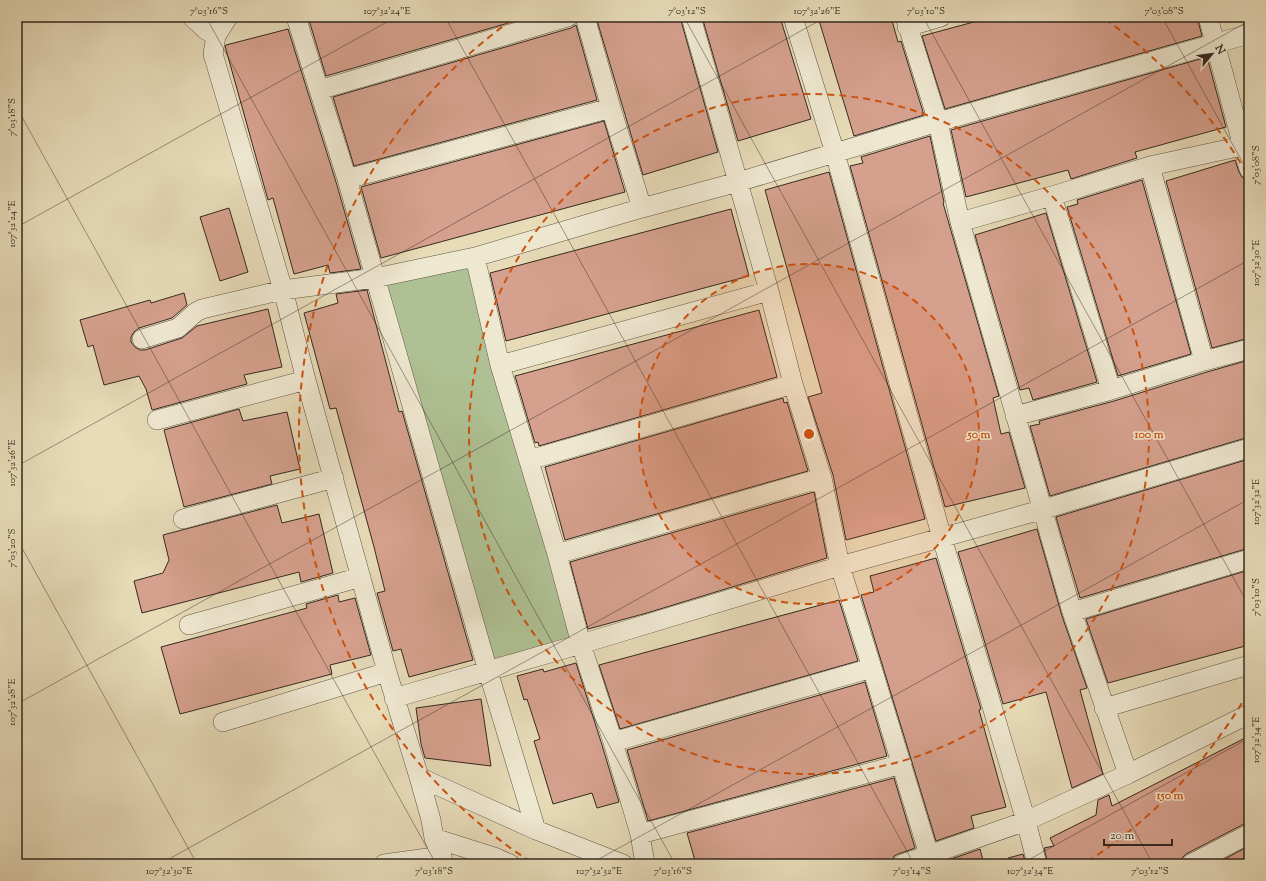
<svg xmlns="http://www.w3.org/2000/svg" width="1266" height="881" viewBox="0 0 1266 881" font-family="'Sorts Mill Goudy',serif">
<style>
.green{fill:#afc194;stroke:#71765a}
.building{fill:#d5a08d;stroke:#332a21}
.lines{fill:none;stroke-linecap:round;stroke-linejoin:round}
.street-casing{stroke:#605647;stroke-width:20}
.street{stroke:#efe8d1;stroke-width:19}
.ticks{fill:none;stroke:#332a21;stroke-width:1;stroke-opacity:0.45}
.ring{fill:none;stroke:#cd520f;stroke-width:2;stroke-dasharray:7 5}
.centre{fill:#cd520f;stroke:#efe8d1;stroke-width:2}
.ring-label{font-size:12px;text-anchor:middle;font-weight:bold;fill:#cd520f;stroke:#efe8d1;stroke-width:3;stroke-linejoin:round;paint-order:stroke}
.neatline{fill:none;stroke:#332a21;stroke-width:1.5}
.ticks-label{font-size:10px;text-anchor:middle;fill:#332a21}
</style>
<rect width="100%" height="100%" fill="#e7dbb8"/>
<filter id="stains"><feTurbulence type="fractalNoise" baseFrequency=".005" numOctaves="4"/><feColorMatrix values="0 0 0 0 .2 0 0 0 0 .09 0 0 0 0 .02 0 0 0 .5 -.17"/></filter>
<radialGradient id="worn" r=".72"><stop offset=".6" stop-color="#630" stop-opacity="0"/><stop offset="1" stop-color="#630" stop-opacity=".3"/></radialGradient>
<!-- green -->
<path class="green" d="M475,256l109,394 -93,27 -114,-400z"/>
<!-- building -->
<path class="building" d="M308,17h221l-203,59z
M596,17h84l38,135 -75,23z
M702,17h78l31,102 -73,22z
M818,17h73l7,25 3,-1 23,74 -70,21z
M992,17h205l5,19 -257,73 -23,-73z
M576,25l21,75 -243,66 -21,-69 238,-69z
M288,29l48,153 25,87 -31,4 -2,-8 -34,9 -21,-76 -5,2 -43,-154 1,-1z
M1207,57l19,70 -91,25 2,6 -66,21 -3,-9 -102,27 -15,-67z
M604,121l21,71 -244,66 -20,-71z
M930,136l14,66 -1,1 56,193 -6,2 8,36 8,-2 16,56 -80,19 -95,-341 13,-3 -2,-6z
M1235,160l4,12 3,5 4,3 3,10v148l-37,10 -46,-167z
M829,172l96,347 -79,21 -13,-65 -25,-78 14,-4 -57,-203z
M1142,180l49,174 -73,22 -51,-169 11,-3 -1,-4z
M229,208l19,64 -28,9 -20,-64z
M731,209l18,67 -243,65 -16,-68z
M1046,213l51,169 -64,18 -4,-12 -9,2 -45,-155z
M367,290l32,122 3,-1 71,249 -64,17 -8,-28 -8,2 -16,-58 8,-2 -11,-44 -38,-139 -6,1 -26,-96 34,-10 -2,-9z
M184,293l3,12 -15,13 -33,10 -5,4 -3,5v5l4,5 5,3h5l37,-12 15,-12 71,-17 14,58 -38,8 3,9 -95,26 -6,-21 -7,-13 -35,9 -11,-40 -5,2 -8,-27 70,-20 1,3z
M759,310l18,67 -238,69 -1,-4 -3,1 -20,-67z
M1249,360v77l-199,59 -20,-70 10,-2 -1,-3 75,-20 93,-29z
M783,398l1,5 3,-1 21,69 -243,69 -20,-73z
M239,409l4,12 44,-9 13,57 -30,7 2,8 -88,23 -20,-77z
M1249,459v89l-169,50 -24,-81z
M814,492l13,66 -180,55 -59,16 -18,-67z
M277,505l5,18 37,-9 14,59 -32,9 -2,-10 -157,41 -8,-32 29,-8 6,-13 -6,-25z
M1037,529l25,87 25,72 -7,2 23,84 -31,14 -26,-96 -43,12 -45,-152z
M936,558l45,151 -2,1 27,97 -35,9 3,12 -38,13 -75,-246 13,-3 -4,-16z
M1249,570v75l-141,38 -22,-64z
M338,595l1,7 16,-4 16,57 -41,10 2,9 -152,40 -19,-67 146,-39 -1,-4z
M839,600l19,61 -238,68 -21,-64z
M576,663l26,82 17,57 -22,6 -5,-15 -39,11 -19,-63 6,-2 -13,-40 -3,1 -7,-24 26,-7 1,3z
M865,682l22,74 -239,65 -21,-71z
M481,699l10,67 -66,-8 -4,-14 -5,-36z
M1249,736v87l-5,1 -58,30 -4,4 -2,6h-132l-4,-16 10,-2 -4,-8 46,-23 2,-15 11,-5 3,11z
M894,778l21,70 -17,6 -4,2 -2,5 -13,3h-183l-9,-31z
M1249,846v18h-34z
M980,849l4,15h-47z
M1023,854l3,10h-17l-1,-6z"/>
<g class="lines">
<defs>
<path id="street" d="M192,17l14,13 10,6
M228,17l-12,19 -3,18 70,236 23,90 81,292 32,105 12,43 3,18 10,26
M296,17l51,162 141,492 48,159
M585,17l26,91 31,100 -167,49 25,108 57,189 24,90 32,98 27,92 5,30
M691,17l78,274 24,93 29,94 18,88 32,102 57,187 97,-34 102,-47 121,-60
M793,17l42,136 107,385 84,283 11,43
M905,17l33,105 22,100 112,390 177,-53
M1208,17l41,152
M907,27l34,-10
M319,90l249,-73
M1150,166l54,195 45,-12
M347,179l264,-71
M1052,196l59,194
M642,208l96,-26 200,-60 311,-88
M960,222l92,-26 98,-30 92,-20
M142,339l36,-11 18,-16 6,-3 81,-19 92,-12 100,-21
M500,365l269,-74
M1015,416l96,-26 93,-29
M157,420l149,-40
M529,460l264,-76
M183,519l151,-41
M557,554l265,-76
M1072,612l56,162
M189,625l172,-48
M394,698l187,-54 259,-78 201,-56 208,-62
M1104,708l145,-43
M223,722l164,-50
M613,742l259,-74
M419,777l117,53 87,34
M640,834l262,-70
M434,838l60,19 16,7
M384,864l58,-8
M902,864l27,-9
M1191,864l58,-30"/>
</defs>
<!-- street casing -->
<use href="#street" class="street-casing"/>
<!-- street -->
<use href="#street" class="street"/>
</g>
<!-- ticks -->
<path class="ticks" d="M206,17l469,847M445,17l469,847M684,17l469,847M923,17l326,589M1162,17l87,157M17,108l419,756M17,227l379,-210M17,466l809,-449M17,539l180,325M17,704l1232,-683M160,864l1089,-604M590,864l659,-365M1021,864l228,-126"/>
<!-- distance rings -->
<circle cx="809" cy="434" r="170" fill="#cd520f" fill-opacity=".12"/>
<g class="ring">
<circle cx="809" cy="434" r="170"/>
<circle cx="809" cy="434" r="340"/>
<path d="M1248 693A510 510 0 0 1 1087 862M531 862A510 510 0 0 1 513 19M1105 19A510 510 0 0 1 1248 175"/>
</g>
<circle cx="809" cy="434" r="6" class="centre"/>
<g class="ring-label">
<text x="979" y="438">50 m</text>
<text x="1149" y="438">100 m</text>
<text x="1170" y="799">150 m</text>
</g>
<!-- margin -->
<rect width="1266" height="881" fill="none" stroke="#e7dbb8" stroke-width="44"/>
<!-- north arrow -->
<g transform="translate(1212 54) rotate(61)" stroke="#efe8d1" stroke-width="3" paint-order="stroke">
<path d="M0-3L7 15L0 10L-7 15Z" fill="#332a21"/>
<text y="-6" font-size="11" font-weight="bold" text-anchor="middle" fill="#332a21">N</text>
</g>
<!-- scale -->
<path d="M1104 839v6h68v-6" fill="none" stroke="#332a21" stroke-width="2"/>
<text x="1110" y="839" font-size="12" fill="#332a21" stroke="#efe8d1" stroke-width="3" paint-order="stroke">20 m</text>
<rect x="22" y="22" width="1222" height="837" class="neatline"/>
<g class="ticks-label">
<text x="209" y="14">7°03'16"S</text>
<text x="387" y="14">107°32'24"E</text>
<text x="687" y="14">7°03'12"S</text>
<text x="817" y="14">107°32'26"E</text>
<text x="926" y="14">7°03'10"S</text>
<text x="1164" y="14">7°03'08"S</text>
<text transform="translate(11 117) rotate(-90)" y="4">7°03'18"S</text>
<text transform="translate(1255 165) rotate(-90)" y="4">7°03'08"S</text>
<text transform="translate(11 224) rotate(-90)" y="4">107°32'24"E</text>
<text transform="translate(1255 263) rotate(-90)" y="4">107°32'30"E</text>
<text transform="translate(11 463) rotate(-90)" y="4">107°32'26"E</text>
<text transform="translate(1255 502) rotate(-90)" y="4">107°32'32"E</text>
<text transform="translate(11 548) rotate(-90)" y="4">7°03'20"S</text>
<text transform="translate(1255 597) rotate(-90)" y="4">7°03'10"S</text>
<text transform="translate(11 702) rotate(-90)" y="4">107°32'28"E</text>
<text transform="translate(1255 740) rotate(-90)" y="4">107°32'34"E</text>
<text x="169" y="874">107°32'30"E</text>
<text x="434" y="874">7°03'18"S</text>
<text x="599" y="874">107°32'32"E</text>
<text x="673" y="874">7°03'16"S</text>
<text x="912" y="874">7°03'14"S</text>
<text x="1030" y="874">107°32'34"E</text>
<text x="1150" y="874">7°03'12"S</text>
</g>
<rect width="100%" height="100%" filter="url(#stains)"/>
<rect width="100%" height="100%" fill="url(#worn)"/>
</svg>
